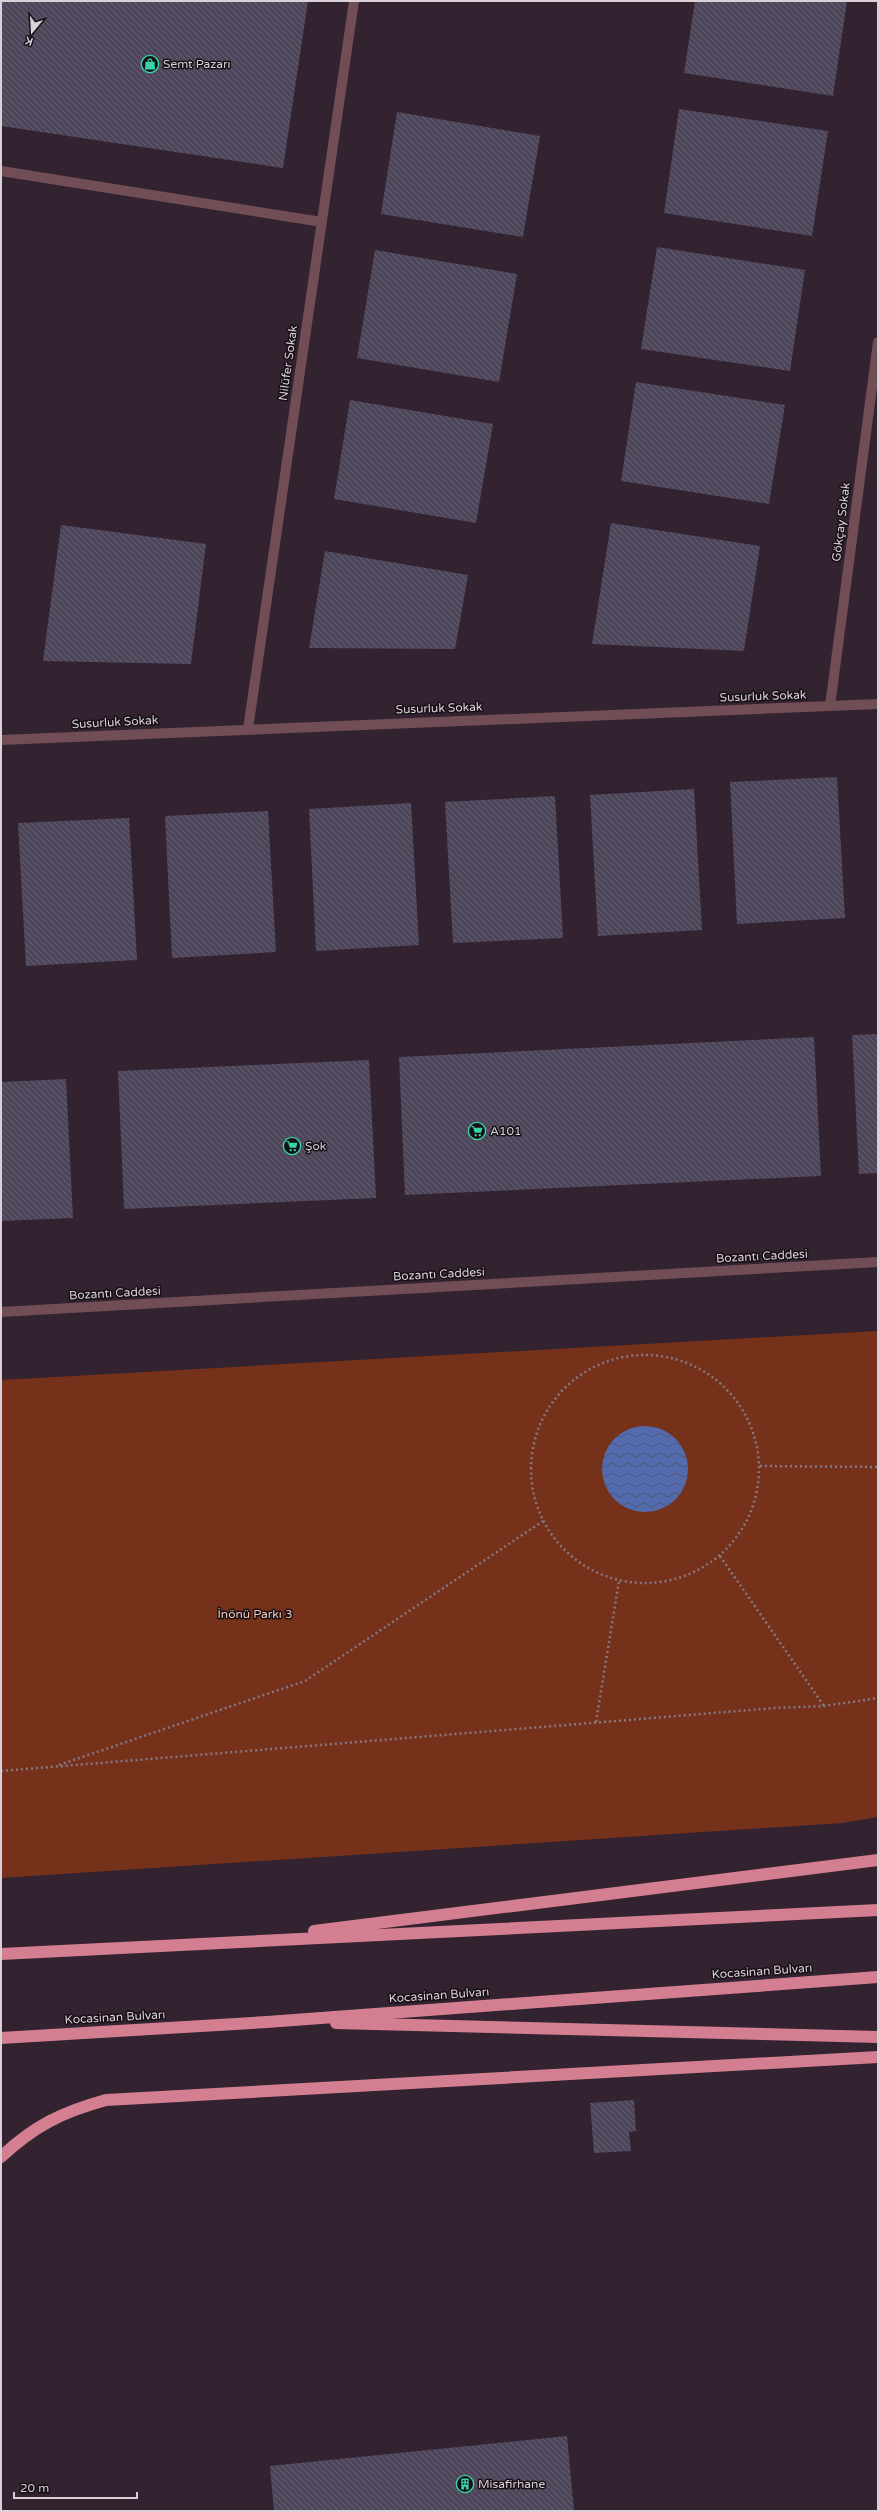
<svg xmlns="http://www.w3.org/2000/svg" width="879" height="2512" viewBox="0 0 879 2512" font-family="'Varela Round',sans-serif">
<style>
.green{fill:#76311a}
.water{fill:url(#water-waves)}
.building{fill:url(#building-back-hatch)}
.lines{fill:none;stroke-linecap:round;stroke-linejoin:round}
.path{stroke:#867883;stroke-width:2.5;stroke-dasharray:2 3;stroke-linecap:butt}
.minor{stroke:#714e55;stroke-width:10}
.highway{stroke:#d37f91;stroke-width:12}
.labels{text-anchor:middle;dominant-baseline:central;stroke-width:3;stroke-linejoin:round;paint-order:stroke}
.poi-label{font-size:12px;fill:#dbcfd8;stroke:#160f15;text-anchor:start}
.street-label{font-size:12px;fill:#dbcfd8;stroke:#160f15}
.park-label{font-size:12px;fill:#f5c9ba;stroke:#160f15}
</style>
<defs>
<pattern id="water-waves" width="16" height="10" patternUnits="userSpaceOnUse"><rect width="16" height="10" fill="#536bac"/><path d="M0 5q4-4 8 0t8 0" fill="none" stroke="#4b577c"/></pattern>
<pattern id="building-back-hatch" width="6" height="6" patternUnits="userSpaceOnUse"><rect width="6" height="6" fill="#4d465b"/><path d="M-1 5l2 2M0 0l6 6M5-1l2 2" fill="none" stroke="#666072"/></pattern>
</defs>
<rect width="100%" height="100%" fill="#332230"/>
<!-- green -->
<path class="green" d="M878,1331v486l-36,6 -841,55v-498z"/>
<!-- water -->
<path class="water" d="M602 1469a43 43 0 1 1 86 0a43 43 0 1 1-86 0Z"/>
<!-- building -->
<path class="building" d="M1,1h307l-25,167 -282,-42z
M695,1h152l-14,95 -149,-23z
M679,109l149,22 -16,105 -148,-23z
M397,112l143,24 -17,101 -142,-23z
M657,247l148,23 -15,101 -149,-22z
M375,250l142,24 -18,108 -142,-24z
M636,382l149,23 -16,99 -148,-23z
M350,400l143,24 -17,99 -142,-24z
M611,523l149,23 -16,105 -152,-7z
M61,525l145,19 -15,120 -148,-3z
M325,551l143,24 -13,74 -146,-1z
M837,777l8,141 -108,6 -7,-142z
M694,789l8,141 -104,6 -8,-141z
M555,796l8,142 -110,5 -8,-141z
M411,803l8,142 -103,6 -7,-142z
M268,811l8,141 -104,6 -7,-142z
M129,818l8,142 -111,6 -8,-143z
M878,1034v139l-19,1 -7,-139z
M814,1037l7,139 -416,19 -6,-138z
M369,1060l7,138 -252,11 -6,-138z
M66,1079l7,139 -72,3v-139z
M634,2100l2,31 -7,1 2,19 -37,2 -4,-50z
M567,2436l7,75h-300l-4,-45z"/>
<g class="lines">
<!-- path -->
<path class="path" d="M531 1469a114 114 0 1 1 228 0a114 114 0 1 1-228 0Z
M760,1466l118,1
M720,1556l104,150
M596,1722l23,-141
M59,1765l246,-84 238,-160
M1,1771l774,-63 49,-2 54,-8"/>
<!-- minor -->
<path class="minor" d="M1,171l321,51
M830,706l48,-364
M248,729l106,-728
M1,740l877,-36
M1,1312l877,-50"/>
<!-- highway -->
<path class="highway" d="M314,1931l564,-71
M1,1954l877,-44
M336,2023l542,14
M1,2038l266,-16 611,-45
M1,2157c33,-31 61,-45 105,-57l772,-43"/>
</g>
<!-- icons -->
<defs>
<symbol id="shop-ring" viewBox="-11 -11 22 22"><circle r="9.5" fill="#160f15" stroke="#36d4a7" stroke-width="1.5"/><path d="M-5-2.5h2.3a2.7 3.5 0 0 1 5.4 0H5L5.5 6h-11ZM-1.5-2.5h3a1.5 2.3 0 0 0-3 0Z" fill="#36d4a7"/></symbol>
<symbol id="supermarket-ring" viewBox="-11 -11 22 22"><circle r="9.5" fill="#160f15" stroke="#36d4a7" stroke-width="1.5"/><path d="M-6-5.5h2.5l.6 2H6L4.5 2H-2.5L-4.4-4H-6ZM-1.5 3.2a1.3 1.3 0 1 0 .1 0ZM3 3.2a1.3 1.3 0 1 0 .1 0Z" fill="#36d4a7"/></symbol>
<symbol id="building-ring" viewBox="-11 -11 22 22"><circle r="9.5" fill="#160f15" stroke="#36d4a7" stroke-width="1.5"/><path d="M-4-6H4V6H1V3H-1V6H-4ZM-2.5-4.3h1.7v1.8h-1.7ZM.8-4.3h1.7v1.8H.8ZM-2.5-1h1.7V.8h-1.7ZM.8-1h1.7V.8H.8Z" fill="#36d4a7"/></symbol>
</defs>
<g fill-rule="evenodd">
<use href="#shop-ring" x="140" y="54" width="20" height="20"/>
<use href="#supermarket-ring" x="467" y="1121" width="20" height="20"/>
<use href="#supermarket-ring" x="282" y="1136" width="20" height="20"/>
<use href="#building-ring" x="455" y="2474" width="20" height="20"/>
</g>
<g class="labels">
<!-- poi labels -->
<g class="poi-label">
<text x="163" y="64">Semt Pazarı</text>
<text x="490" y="1131">A101</text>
<text x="305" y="1146">Şok</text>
<text x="478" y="2484">Misafirhane</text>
</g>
<!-- street labels -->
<g class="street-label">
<text transform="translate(288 363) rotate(-82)">Nilüfer Sokak</text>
<text transform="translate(841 522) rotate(-83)">Gökçay Sokak</text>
<text transform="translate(763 696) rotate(-2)">Susurluk Sokak</text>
<text transform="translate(439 708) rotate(-2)">Susurluk Sokak</text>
<text transform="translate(115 722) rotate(-3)">Susurluk Sokak</text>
<text transform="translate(762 1256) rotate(-3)">Bozantı Caddesi</text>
<text transform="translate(439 1274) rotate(-3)">Bozantı Caddesi</text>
<text transform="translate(115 1293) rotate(-3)">Bozantı Caddesi</text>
<text transform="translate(762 1971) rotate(-4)">Kocasinan Bulvarı</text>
<text transform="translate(439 1995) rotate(-4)">Kocasinan Bulvarı</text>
<text transform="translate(115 2017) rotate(-3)">Kocasinan Bulvarı</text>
</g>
<!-- park labels -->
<g class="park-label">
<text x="255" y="1614">İnönü Parkı 3</text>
</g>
</g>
<!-- border -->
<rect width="879" height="2512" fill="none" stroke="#dbcfd8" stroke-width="4"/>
<!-- north arrow -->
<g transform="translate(32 32) rotate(198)" stroke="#160f15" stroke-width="3" paint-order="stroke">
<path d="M0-3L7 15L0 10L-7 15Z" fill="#dbcfd8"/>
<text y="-6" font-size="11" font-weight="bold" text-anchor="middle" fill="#dbcfd8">K</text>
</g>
<!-- scale -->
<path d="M14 2492v6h123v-6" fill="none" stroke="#dbcfd8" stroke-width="2"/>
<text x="20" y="2492" font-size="12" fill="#dbcfd8" stroke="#160f15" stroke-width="3" paint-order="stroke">20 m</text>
</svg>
